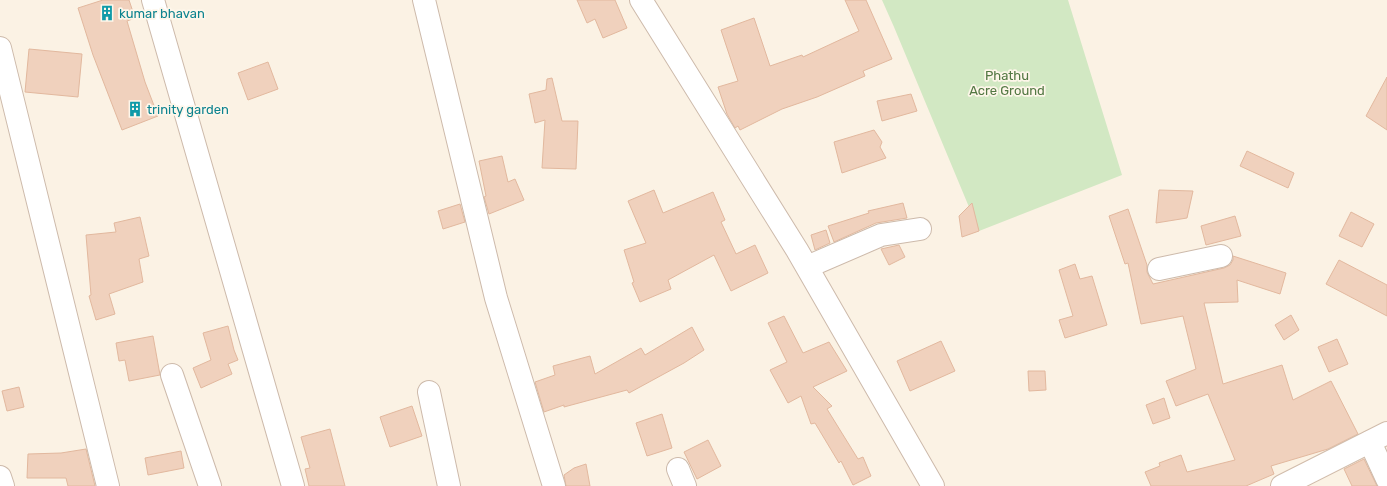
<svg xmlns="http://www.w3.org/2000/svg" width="1387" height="486" viewBox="0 0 1387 486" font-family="Rubik,sans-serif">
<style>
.green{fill:#d2e8c3}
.building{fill:#f0d1bd;stroke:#e2b89e}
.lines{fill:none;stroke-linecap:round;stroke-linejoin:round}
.street-casing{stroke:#cdbaab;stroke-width:24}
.secondary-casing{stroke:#d1bcab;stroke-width:24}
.street{stroke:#fff;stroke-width:22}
.secondary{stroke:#fff;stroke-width:22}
.labels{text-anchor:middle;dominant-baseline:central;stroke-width:3.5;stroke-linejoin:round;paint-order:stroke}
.culture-label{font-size:13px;fill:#0d838f;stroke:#fef6ea;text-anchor:start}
.park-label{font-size:13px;fill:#537843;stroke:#fef6ea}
</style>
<rect width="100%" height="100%" fill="#fbf2e4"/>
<!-- green -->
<path class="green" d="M882,0h186l54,175 -143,56 -85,-204z"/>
<!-- building -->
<path class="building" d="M103,0h26l6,18 -8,3 18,61 13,34 -36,14 -29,-75 -15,-47z
M577,0h38l12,28 -24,10 -8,-19 -8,4z
M845,0h21l26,59 -29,12 2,5 -48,21 -35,12 -42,21 -2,-4 -3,2 -8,-14 -9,-27 20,-6 -17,-51 33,-12 16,48 32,-11 1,2 56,-26z
M29,49l53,5 -4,43 -53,-5z
M268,62l10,27 -30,11 -10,-27z
M1387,77v53l-21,-14z
M552,78l10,43h16l-2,48 -34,-1 3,-48 -10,3 -6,-29 17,-4 1,-11z
M911,94l6,17 -35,10 -5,-20z
M874,130l8,12 -2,5 6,11 -44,15 -8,-31z
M1247,151l47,22 -6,15 -48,-22z
M502,156l6,26 7,-3 9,21 -35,14 -5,-17 2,-1 -7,-35z
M654,190l9,23 50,-21 12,28 -4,2 15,32 19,-9 13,28 -37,18 -17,-36 -46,25 3,9 -31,13 -8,-19 2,-1 -10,-32 22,-7 -18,-42z
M1159,190l34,1 -6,27 -31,5z
M903,203l4,15 -31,5 -42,19 -6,-16 41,-13 -1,-2z
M972,203l7,28 -17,6 -3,-21z
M460,204l5,18 -22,7 -5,-18z
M1128,209l19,56v7l6,12 71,-16 6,-3 3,-5v-4l53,17 -6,21 -43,-14 1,22 -34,1 19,81 59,-19 11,35 38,-19 27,53 -30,15 -57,17 3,8 -28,12h-95l-6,-14 15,-6 -1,-3 22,-8 6,17 48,-12 -27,-66 -32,12 -10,-25 30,-12 -13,-53 -42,8 -13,-61 -3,1 -16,-48z
M1351,212l23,12 -12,23 -23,-11z
M1235,216l6,20 -35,9 -5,-19z
M140,217l9,39 -10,3 4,23 -34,12 6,20 -19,6 -7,-24 2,-1 -5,-60 30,-3 -2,-9z
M826,230l4,13 -15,7 -4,-15z
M899,245l6,12 -16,8 -8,-16z
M1339,260l48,25v31l-61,-32z
M1075,264l5,15 12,-3 15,49 -42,13 -6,-18 14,-4 -14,-46z
M1291,315l8,15 -15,10 -9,-15z
M784,316l19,37 26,-11 18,29 -34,16 19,19 -5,3 31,50 5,-2 8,19 -18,9 -12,-24 -2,2 -24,-40 -4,1 -10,-28 -13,7 -18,-33 17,-8 -19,-39z
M228,326l6,24 4,10 -10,4 4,10 -31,14 -8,-20 18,-8 -8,-27z
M692,327l12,23 -20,13 -55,30 -2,-3 -63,17v-2l-20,7 -9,-30 20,-7 -2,-9 37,-10 5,18 46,-26 4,7z
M153,336l7,39 -31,6 -4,-21 -6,1 -3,-18z
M1337,339l11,25 -19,8 -11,-25z
M941,341l14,30 -45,20 -13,-30z
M1028,371h17l1,19 -17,1z
M19,387l5,20 -17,4 -5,-20z
M1164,398l6,20 -17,6 -7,-19z
M412,406l10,30 -32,11 -10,-30z
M662,414l10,34 -25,8 -11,-33z
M330,429l15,57h-36l-4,-17 5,-1 -9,-31z
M708,440l13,26 -24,13 -13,-27z
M86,449l9,37h-27l-2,-8h-39l1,-24 33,-1z
M181,451l3,17 -36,7 -3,-17z
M1364,459l12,25 1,2h-25l-8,-17z
M586,464l4,22h-24l-2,-11 10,-7z"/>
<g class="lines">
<defs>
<path id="street" d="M153,0l140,486
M424,0l72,298 58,188
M641,0l156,250 136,236
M0,48l108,438
M807,267l74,-32 39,-6
M1159,269l62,-13
M172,375l38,111
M429,392l20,94
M1370,442l17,37
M678,469l7,17
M0,477l3,9"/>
<path id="secondary" d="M1282,486l105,-53"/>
</defs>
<!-- street casing -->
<use href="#street" class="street-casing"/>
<!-- secondary casing -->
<use href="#secondary" class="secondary-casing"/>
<!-- street -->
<use href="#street" class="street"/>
<!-- secondary -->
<use href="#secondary" class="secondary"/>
</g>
<!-- icons -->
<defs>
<symbol id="building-bare" viewBox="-9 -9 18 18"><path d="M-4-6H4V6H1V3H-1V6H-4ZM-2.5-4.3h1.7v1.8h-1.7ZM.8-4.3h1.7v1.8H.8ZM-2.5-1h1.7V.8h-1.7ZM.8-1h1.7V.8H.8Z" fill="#0f9aa8" stroke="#fef6ea" stroke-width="2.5" paint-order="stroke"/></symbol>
</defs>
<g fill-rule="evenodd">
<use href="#building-bare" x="96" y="2" width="22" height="22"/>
<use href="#building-bare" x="124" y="98" width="22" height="22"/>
</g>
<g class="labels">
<!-- culture labels -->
<g class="culture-label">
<text x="119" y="13">kumar bhavan</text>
<text x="147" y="109">trinity garden</text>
</g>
<!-- park labels -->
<g class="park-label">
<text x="1007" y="75">Phathu<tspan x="1007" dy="15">Acre Ground</tspan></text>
</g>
</g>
</svg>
